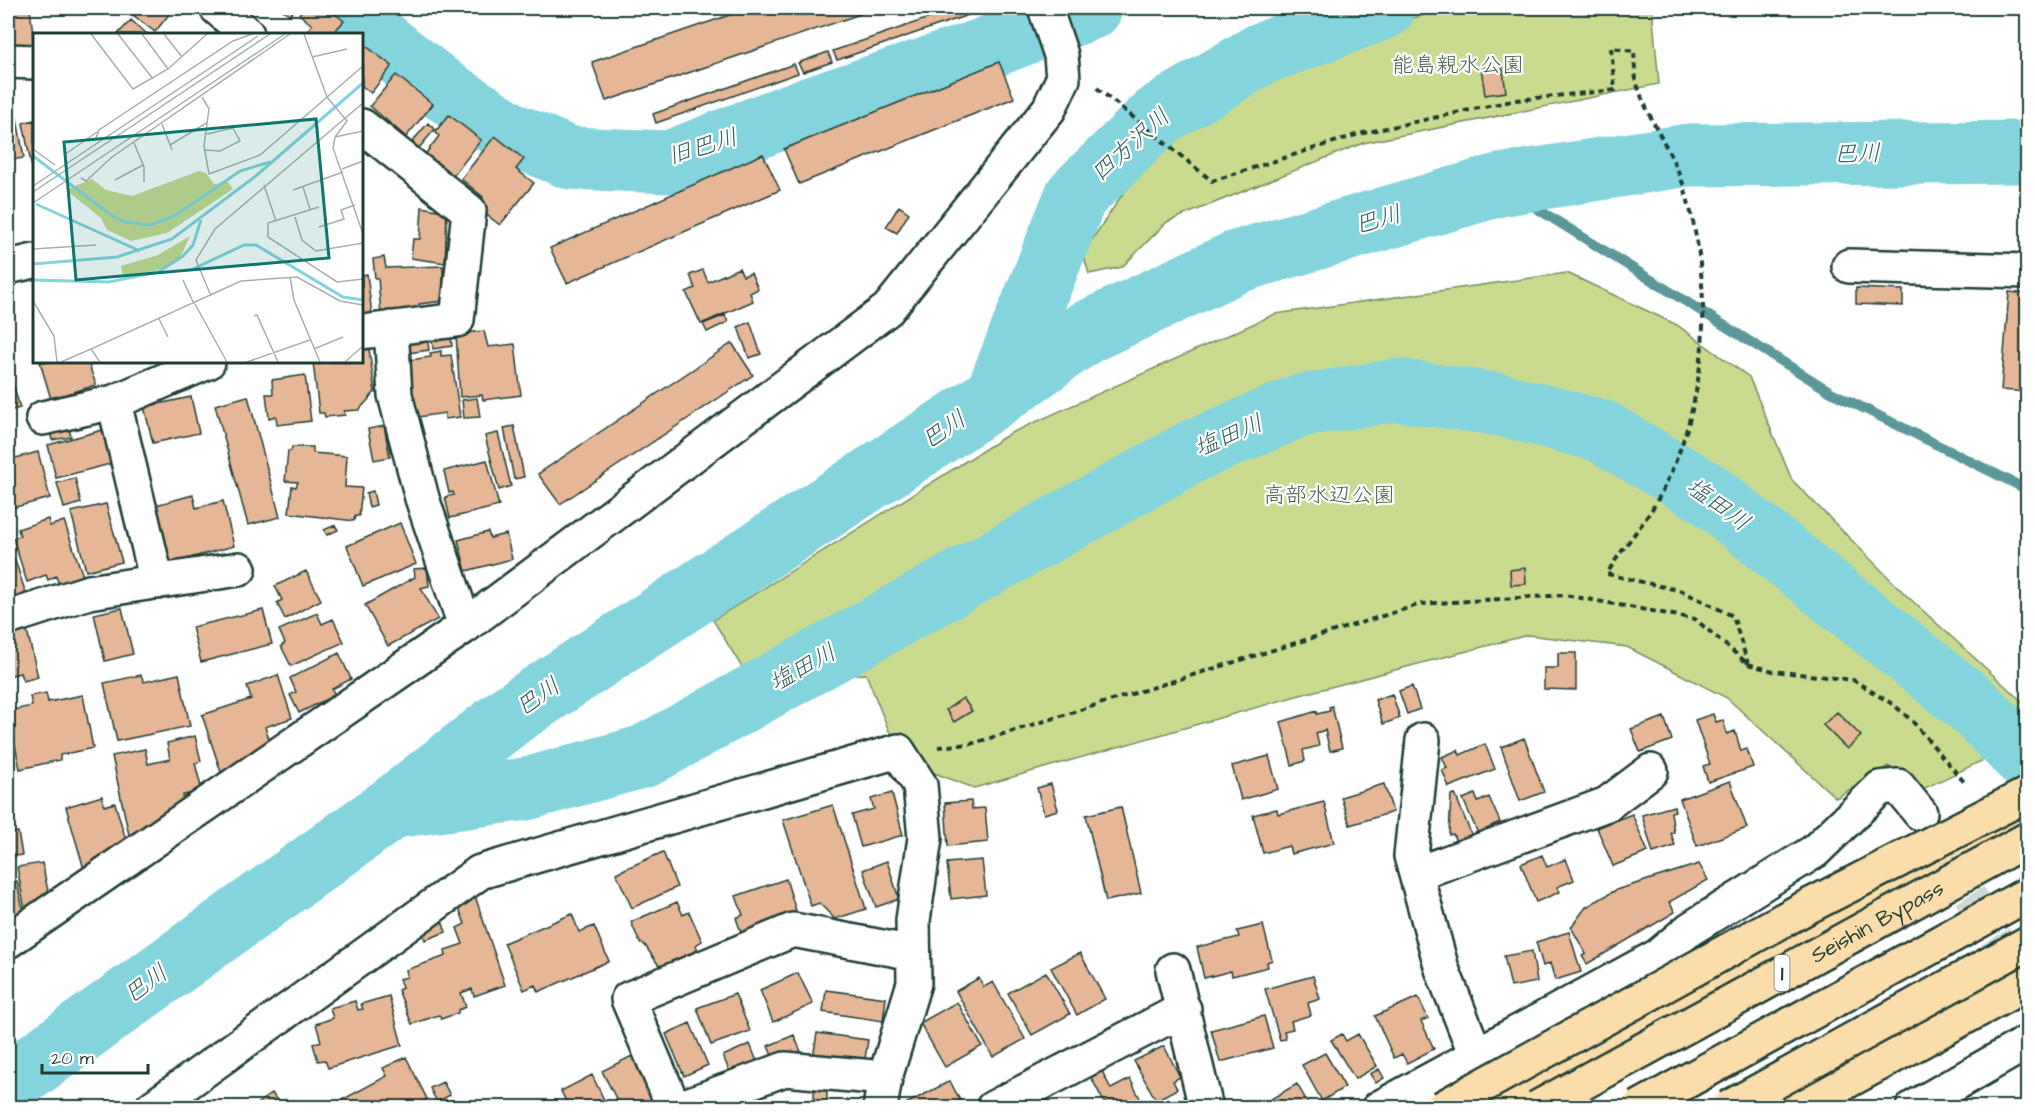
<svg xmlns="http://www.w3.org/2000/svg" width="2035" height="1115" viewBox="0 0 2035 1115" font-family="'Architects Daughter','Klee One',sans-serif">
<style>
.green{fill:#cadb8f;stroke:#748c62;stroke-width:1.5}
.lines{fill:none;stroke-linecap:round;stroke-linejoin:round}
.stream{stroke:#5c9899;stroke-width:10}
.river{stroke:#84d4dd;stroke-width:63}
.building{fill:#e6b796;stroke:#1f3d34;stroke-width:1.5}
.minor-tunnel{stroke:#d2d8d6;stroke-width:33;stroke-dasharray:33 16;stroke-linecap:butt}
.minor-casing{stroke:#1f3d34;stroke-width:38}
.highway-casing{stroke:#1f3d34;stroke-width:38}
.path{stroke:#1f3d34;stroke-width:4;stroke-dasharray:6 4.5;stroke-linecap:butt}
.minor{stroke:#fff;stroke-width:33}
.highway{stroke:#faddab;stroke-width:33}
.highway-bridge-casing{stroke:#1f3d34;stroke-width:38;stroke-linecap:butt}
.highway-bridge{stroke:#faddab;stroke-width:33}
.labels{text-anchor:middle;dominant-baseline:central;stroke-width:4.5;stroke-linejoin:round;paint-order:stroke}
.shield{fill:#fff;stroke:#627771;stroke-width:1.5}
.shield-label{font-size:21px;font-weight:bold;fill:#1f3d34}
.park-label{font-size:22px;fill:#4a644b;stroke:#fff}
.street-label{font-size:22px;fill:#1f3d34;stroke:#fff}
.water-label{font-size:24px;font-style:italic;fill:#38635e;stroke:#fff}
.inset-river{fill:none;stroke:#84d4dd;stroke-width:3}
.inset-road{fill:none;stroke:#a5b1ae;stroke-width:1.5}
.view{fill:#0f766e;fill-opacity:0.15;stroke:#0f766e;stroke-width:3}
.inset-edge{fill:none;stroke:#1f3d34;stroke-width:3}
</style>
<rect width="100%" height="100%" fill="#fff"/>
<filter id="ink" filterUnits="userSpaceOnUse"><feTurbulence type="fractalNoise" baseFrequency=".0167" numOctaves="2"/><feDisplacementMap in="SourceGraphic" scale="12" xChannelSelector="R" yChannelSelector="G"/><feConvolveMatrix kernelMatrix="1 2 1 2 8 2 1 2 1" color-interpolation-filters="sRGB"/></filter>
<g filter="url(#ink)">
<!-- green -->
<path class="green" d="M1450,8h202l7,76 -296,59 -196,79 -45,45 -33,7 -6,-21 37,-55 60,-79 112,-68z
M1567,273l110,52 72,52 43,103 115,116 120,110v33l-104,50 -35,-23 -52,32 -109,-100 -100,-51 -99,-12 -228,60 -326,93 -53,-20 -32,-37 -23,-57 -117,5 -36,-59 296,-186 266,-120z"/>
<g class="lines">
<!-- stream -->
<path class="stream" d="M1499,185l332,207 197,98"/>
<!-- river -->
<path class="river" d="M339,8l104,82 69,44 58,24 99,4 121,-47 192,-65 109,-42
M996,396l80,-200 83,-81 102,-61 123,-46
M393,807l133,-18 119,-33 548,-305 106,-45 98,-16 105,15 99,26 106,62 264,211 57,57
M8,1084l385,-277 118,-92 485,-319 89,-63 151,-71 263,-77 189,-30 340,-3"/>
</g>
<!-- building -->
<path class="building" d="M8,8h22l4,36h-26z
M124,8h50l-19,24z
M280,8h16l-6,7z
M304,8h24l16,13 -12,13h-28l8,-9 -13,-11z
M750,8h128l-272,93 -14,-39z
M958,8h14l2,5 -137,47 -4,-9z
M131,20l16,14h-29z
M362,43l30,23 -21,27 -9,-7z
M828,52l4,10 -29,10 -5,-9z
M999,62l15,36 -215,86 -15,-35z
M794,64l4,9 -142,50 -3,-9z
M1502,64l4,28 -21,3 -4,-28z
M396,75l37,29 -27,33 -36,-31z
M12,91l12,67 -12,2 -2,-8 -2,1v-61z
M449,115l32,25 -30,39 -28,-22 16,-21 -4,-4z
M34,120v59l-11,-56z
M428,123l7,6 -16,19 -7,-6z
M495,136l29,23 -8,10 18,14 -34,42 -24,-18 7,-10 -22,-18z
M763,154l17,36 -213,93 -17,-35z
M899,206l10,7 -12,20 -11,-6z
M422,207l25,5 -2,51 -34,-5 2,-19h7z
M384,257l2,11 57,-2v35l-24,3 1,8 -39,3 -3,-37h-3l-2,-19z
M739,268l4,8 8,-3 7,16 -8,4 3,8 -52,23 -15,-32 9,-4 -5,-13 13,-5 5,12z
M367,274l5,41 -10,1v-41z
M1856,288l47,2v16l-47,-2z
M2009,292l19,2v98l-27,-2z
M725,315l3,7 -21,10 -4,-8z
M750,322l11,32 -12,4 -11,-31z
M484,331l4,16 27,-3 6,51 -38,5 -1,-5 -22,2 -4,-63z
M451,337l1,9 -19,3 -1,-10z
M427,338l2,12 -21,3 -2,-12z
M732,343l21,32 -193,129 -22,-30z
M369,349l6,43 -16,18 -15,1 1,4 -20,2 -1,-4h-5l-6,-51h49v-12z
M441,351v5l10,-1 9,62 -15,2v-6l-34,5 -8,-57 28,-4 -1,-4z
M40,362h48l8,23 -45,14z
M305,375l6,46 -34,4 -1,-9 -7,2 -3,-24h7l-1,-14z
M11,376l9,32 -12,3v-34z
M248,396l32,121 -32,8 -33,-120z
M191,397l8,36 -46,10 -9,-36z
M477,398l3,19 -16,1 -2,-18z
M384,426l6,31 -16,3 -6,-31z
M514,426l10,51 -10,2 -10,-51z
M69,428l2,9 -19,3 -2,-8z
M106,429l8,34 -58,15 -8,-33z
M498,433l13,53 -12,4 -14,-54z
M292,447h21v6l34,3 -2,31 17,1 -3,28h-4l-1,5 -65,-8 3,-27 4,1 2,-5 -13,-1 3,-30h3z
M38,452l12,46 -42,11v-49z
M487,460l12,46 -49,12 -5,-21 9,-2 -1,-3 -4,1 -5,-22z
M75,478l6,25 -17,5 -7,-25z
M373,491l3,14 -7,2 -3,-14z
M193,495l3,13 27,-7 11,45 -63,17 -15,-58z
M106,504l16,58 -36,9 -15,-59z
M48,519l2,7 14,-5 20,58 -24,9 -4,-12 -8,4 -2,-5 -19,7 -14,-44 7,-2 -2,-7z
M400,523l16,41 -53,22 -16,-40z
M335,525l3,5 -11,5 -3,-5z
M488,532l2,6 16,-4 6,25 -46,12 -8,-31z
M15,560l12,37 -19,6v-41z
M427,568l2,18 -8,2 17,31 -50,27 -23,-41 50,-28 -1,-8z
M1525,568l1,16 -15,1 -1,-15z
M306,571l15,29 -36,19 -8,-16 5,-3 -7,-14z
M122,608l11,46 -28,7 -11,-47z
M263,610l9,34 -71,18 -9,-35z
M317,613l5,11 11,-5 11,23 -53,24 -10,-20 4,-3 -6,-13z
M25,622l13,55 -15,4 -3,-8 -12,3v-49z
M339,653l12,26 -19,10 3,6 -36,18 -9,-18 6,-3 -6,-14z
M1558,653h18v37l-32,-1v-21h14z
M179,674l11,52 -73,15 -13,-58 37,-8 3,7z
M278,675l14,43 -27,9 6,18 -18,6 3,9 -35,12 -19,-57 49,-16 -4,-13z
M1412,686l8,23 -13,5 -8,-23z
M46,693l2,9 35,-7 10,53 -33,7v5l-40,9 -12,-58 24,-5 -2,-10z
M1392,694l8,24 -17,6 -8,-24z
M963,698l9,13 -18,11 -8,-12z
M1332,706l10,42 -12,3 -5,-21 -9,3 3,13 -16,4 2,11 -13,4 -11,-43 36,-11v3l13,-3 -1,-4z
M1837,712l24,24 -14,13 -24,-24z
M1713,714l3,8 7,-2 4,14 8,-3 6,20 6,-2 6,18 -45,15 -5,-16 7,-2 -15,-44z
M1664,717l8,23 -32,12 -9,-23z
M195,736l6,25 -6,2 7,28 -19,4 2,10 -15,12 -19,5 2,8 -24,5 -17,-79 33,-7 3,15 22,-5 -3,-16z
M1524,738l20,54 -24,9 -19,-54z
M1485,744l10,25 -46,18 -7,-17 5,-2 -5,-11 16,-7 2,5z
M1269,756l9,33 -37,11 -9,-34z
M1730,781l17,47 -50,18 -17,-47z
M1051,784l7,26 -14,4 -7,-26z
M1384,784l9,28 -43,13 -9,-28z
M892,793l11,42 -42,12 -9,-32 22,-6 -3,-10z
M1455,794l21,52 -16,6 -7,-18 -4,1 2,-40z
M1475,794l3,8 11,-5 11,25 -9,4 5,13 -13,6 -20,-46z
M102,796l2,10 11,-3 13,44 -44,22 -18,-62z
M971,801l1,8 13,-1 3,34 -40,4 -3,-43z
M1324,802l10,41 -43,11 -2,-8 -26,7 -10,-38 24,-6 1,5z
M833,805l33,104 -31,10 -16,-16 -8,3 -28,-86z
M1674,806l1,5 -4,1 3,21h-3l4,13 -22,7 -11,-38z
M1121,807l20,86 -35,8 -20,-86z
M1632,814l16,38 -35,14 -16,-38z
M18,832l4,23 -14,2v-23z
M663,852l14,35 -45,21 -16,-35z
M1542,855l5,12 19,-8 8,21 -17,7 3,5 -24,10 -15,-38z
M982,860l4,35 -35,4 -4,-36z
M887,861l12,38 -23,8 -13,-37z
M42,863l8,37 -25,10 -8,-43z
M1699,864l9,16 -39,22 6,10 -88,52 -5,-8 4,-2 -15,-27 15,-20 30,-17z
M786,879l12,38 -56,18 -6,-17 7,-3 -7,-19z
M17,881l8,40 -17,15v-54z
M475,896l30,89 -31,11 -2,-7 -11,4 5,14 -8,3v3l-17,6 -2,-4 -27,9 -14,-34 4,-2 -3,-9 8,-2 -1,-7 40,-14 -1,-6 18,-6 -6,-16 8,-4 -8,-21z
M677,902l6,13 6,-3 13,29 -6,4 2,5 -38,17 -16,-23 -4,-1 -9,-21z
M572,914l7,18 15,-6 15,35 -71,31 -3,-7 -11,5 -20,-47z
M441,918l5,14 -21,8 -5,-15z
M1263,925l9,35 -5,2 1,5 -36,9 -1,-5 -27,7 -7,-31 42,-10 -2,-6z
M1569,932l12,40 -26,8 -5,-17 -7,3 -7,-24z
M1532,951l5,31 -26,5 -7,-31z
M1080,953l25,46 -28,16 -26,-47z
M1046,972l24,42 -38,21 -24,-42z
M798,973l15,31 -40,18 -13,-32z
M1313,976l7,23 -12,4 3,12 -20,6 2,8 -9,2 2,8 -6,1 -15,-51z
M979,978l5,9 9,-5 32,57 -32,18 -37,-66z
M826,990l60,8 -3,23 -60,-9z
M735,994l15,37 -39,14 -14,-37z
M389,996l13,49 -74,23 -3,-8 -7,1 -5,-17 8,-3 -5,-17 17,-6 -3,-10 25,-7 3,9 5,-1 -2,-5z
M1418,997l10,21 -7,3 13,28 -27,14 -5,-9 -8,4 -19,-42z
M957,1002l25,44 -37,21 -25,-44z
M1264,1016l9,32 -53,14 -9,-32z
M690,1023l18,42 -24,11 -18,-42z
M817,1033l51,7 -4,25 -51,-7z
M1342,1034l4,7 12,-7 19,32 -22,13 -24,-39z
M794,1035l10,24 -26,11 -10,-24z
M750,1044l12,30 -27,11 -12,-29z
M1164,1046l16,31 -7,4 4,8 -21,11 -22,-39z
M1325,1053l20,34 -23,14 -20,-36z
M632,1056l24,48 -7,4h-28l-19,-37z
M406,1057l21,42 -17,9h-69l-3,-6 49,-26 -4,-8z
M1101,1069l10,20 19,-10 15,29h-38l-17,-33z
M1379,1069l5,9 -8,5 -6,-9z
M592,1075l16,33h-39l-8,-17z
M950,1081l14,27h-66z
M443,1082l7,13 -13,7 -7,-14z
M1297,1084l13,23 -43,1 -3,-5z
M814,1085h13v23h-13z
M272,1093l10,15h-31z"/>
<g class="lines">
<!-- minor-tunnel -->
<path class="minor-tunnel" d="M1944,853l84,139"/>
<defs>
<path id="minor" d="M217,8l30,26
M8,61l26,1
M362,126l107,85 -12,109 -95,12
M1849,266l179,5
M8,267l26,-6
M391,328l4,67 27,103 43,128
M114,402l43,180
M43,418l71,-16 94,-40
M8,618l81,-26 150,-23
M1423,740l-12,116 31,113 34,86
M1416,874l191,-70 44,-33
M8,941l457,-315 423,-317 161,-200 14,-30 -2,-24 -16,-47
M1173,970l33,138
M152,1108l328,-236 418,-121 22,34 5,53 -12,82 1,63 -29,95 -5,30
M674,1108l-46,-109 165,-69 120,23
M679,1108l106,-39 100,9
M993,1108l191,-99
M1379,1108l279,-152 32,-27 125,-78 65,-63 18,-2 22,27
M1913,1108l115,-66"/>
<path id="highway" d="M1497,1108l531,-297
M1798,1108l230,-125"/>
</defs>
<!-- minor casing -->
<use href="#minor" class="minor-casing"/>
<!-- highway casing -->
<use href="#highway" class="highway-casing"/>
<!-- path -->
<path class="path" d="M1097,88l115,93 147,-47 157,-34 99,-10 -4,-42 23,3c1,11 0,25 4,36 12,36 36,67 47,103 30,103 24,214 -27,309 -14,26 -36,48 -51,75l75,17 51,25 15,48
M938,747l33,-3 450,-140 144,-9 130,24 53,45 25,7 80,9 41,25 19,17 52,61"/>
<!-- minor -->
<use href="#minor" class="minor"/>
<!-- highway -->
<use href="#highway" class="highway"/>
<defs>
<g id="highway-bridge">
<path d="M1442,1108l363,-200 223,-114"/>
<path id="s1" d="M1537,1108l491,-269"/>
<path d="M1638,1108l390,-214"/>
<path d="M1728,1108l300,-165"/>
</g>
</defs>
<!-- highway-bridge casing -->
<use href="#highway-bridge" class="highway-bridge-casing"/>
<!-- highway-bridge -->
<use href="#highway-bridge" class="highway-bridge"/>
</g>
</g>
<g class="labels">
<!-- shield labels -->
<rect class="shield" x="1774.5" y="955" width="15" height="36" rx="4.5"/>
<g class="shield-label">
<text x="1782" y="973">1</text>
</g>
<!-- park labels -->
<g class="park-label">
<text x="1458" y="65">能島親水公園</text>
<text x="1329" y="495">高部水辺公園</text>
</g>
<!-- street labels -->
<g class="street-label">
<text stroke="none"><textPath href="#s1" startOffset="388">Seishin Bypass</textPath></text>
</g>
<!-- water labels -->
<g class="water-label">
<text transform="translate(1131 145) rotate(-42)">四方沢川</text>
<text transform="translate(703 147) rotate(-17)">旧巴川</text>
<text transform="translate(1857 154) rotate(-1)">巴川</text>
<text transform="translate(1378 220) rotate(-16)">巴川</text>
<text transform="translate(944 430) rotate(-33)">巴川</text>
<text transform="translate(1229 436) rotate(-23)">塩田川</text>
<text transform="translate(1718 505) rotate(36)">塩田川</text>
<text transform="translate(803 668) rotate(-29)">塩田川</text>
<text transform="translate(538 697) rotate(-34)">巴川</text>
<text transform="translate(146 984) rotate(-36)">巴川</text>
</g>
</g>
<!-- overview -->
<g transform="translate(33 33)">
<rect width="330" height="330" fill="#fff"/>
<path d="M166,138l7,2 8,11 14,-2 5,7 -66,44 -36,8 -24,-11 -6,-12 -35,-28 26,-11 14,11 26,6zM157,203l-9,20 -14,10 -24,9 -20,1 -2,-10 37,-11z" fill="#cadb8f"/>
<path class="inset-river" d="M0,123l78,59 14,7 26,3 25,-10 64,-44 30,-9M3,171l104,47M0,231l84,-7 55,-18 85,-64 106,-92M158,237l53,-25h12l87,52 20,3M0,247l76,2 49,-10 25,-16 10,-11 8,-25"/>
<path class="inset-road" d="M58,1l42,55 35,-20 39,-35M85,1l35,45M109,1l26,35M131,1l18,23M271,1l23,63 20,24 -12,16 -2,11 30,86M279,24l35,-8M169,64l7,12 -5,37 5,28 51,-19 103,-89M129,91l10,26M302,104l28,-6M63,105l3,-8 134,-89 19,-7M101,110l10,24v15M137,112l38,-23M0,116l22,16M172,117l15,1 20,-10 -7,-13 -26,6M31,122l33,-23M309,136l21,-8M48,145l5,3 26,-24 178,-123M82,147l28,-15M231,152l12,36M0,153l225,-150M270,154l7,22M260,157l50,-18M0,159l237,-158M0,170l252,-169M286,174l-51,16v14l69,45 26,-3M262,184l7,23 14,11 47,-8M286,194l25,-8 -3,-9 14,-5M0,216l63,-4M257,244l4,23 26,62M150,247l11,24M178,263l-15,-36 19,-31 148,-126M0,268l21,35 3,26M162,271l32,58M221,283l3,-1 21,47M126,286l9,18M281,316l29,-12M28,329l30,-13M67,329l-9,-13 150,-68 56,-4 43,24 23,4M214,329l63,-22M312,329l18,-16"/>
<path class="view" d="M283,86l13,139 -253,22 -12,-138z"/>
<rect width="330" height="330" class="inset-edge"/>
</g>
<!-- margin -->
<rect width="2035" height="1115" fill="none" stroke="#fff" stroke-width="30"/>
<rect x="15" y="15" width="2005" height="1085" fill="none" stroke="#1f3d34" stroke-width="2" filter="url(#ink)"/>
<!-- scale -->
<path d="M42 1064v9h106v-9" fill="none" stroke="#1f3d34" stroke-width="3"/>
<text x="51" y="1064" font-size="18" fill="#1f3d34" stroke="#ffffff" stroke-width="4.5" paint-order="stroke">20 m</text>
</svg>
